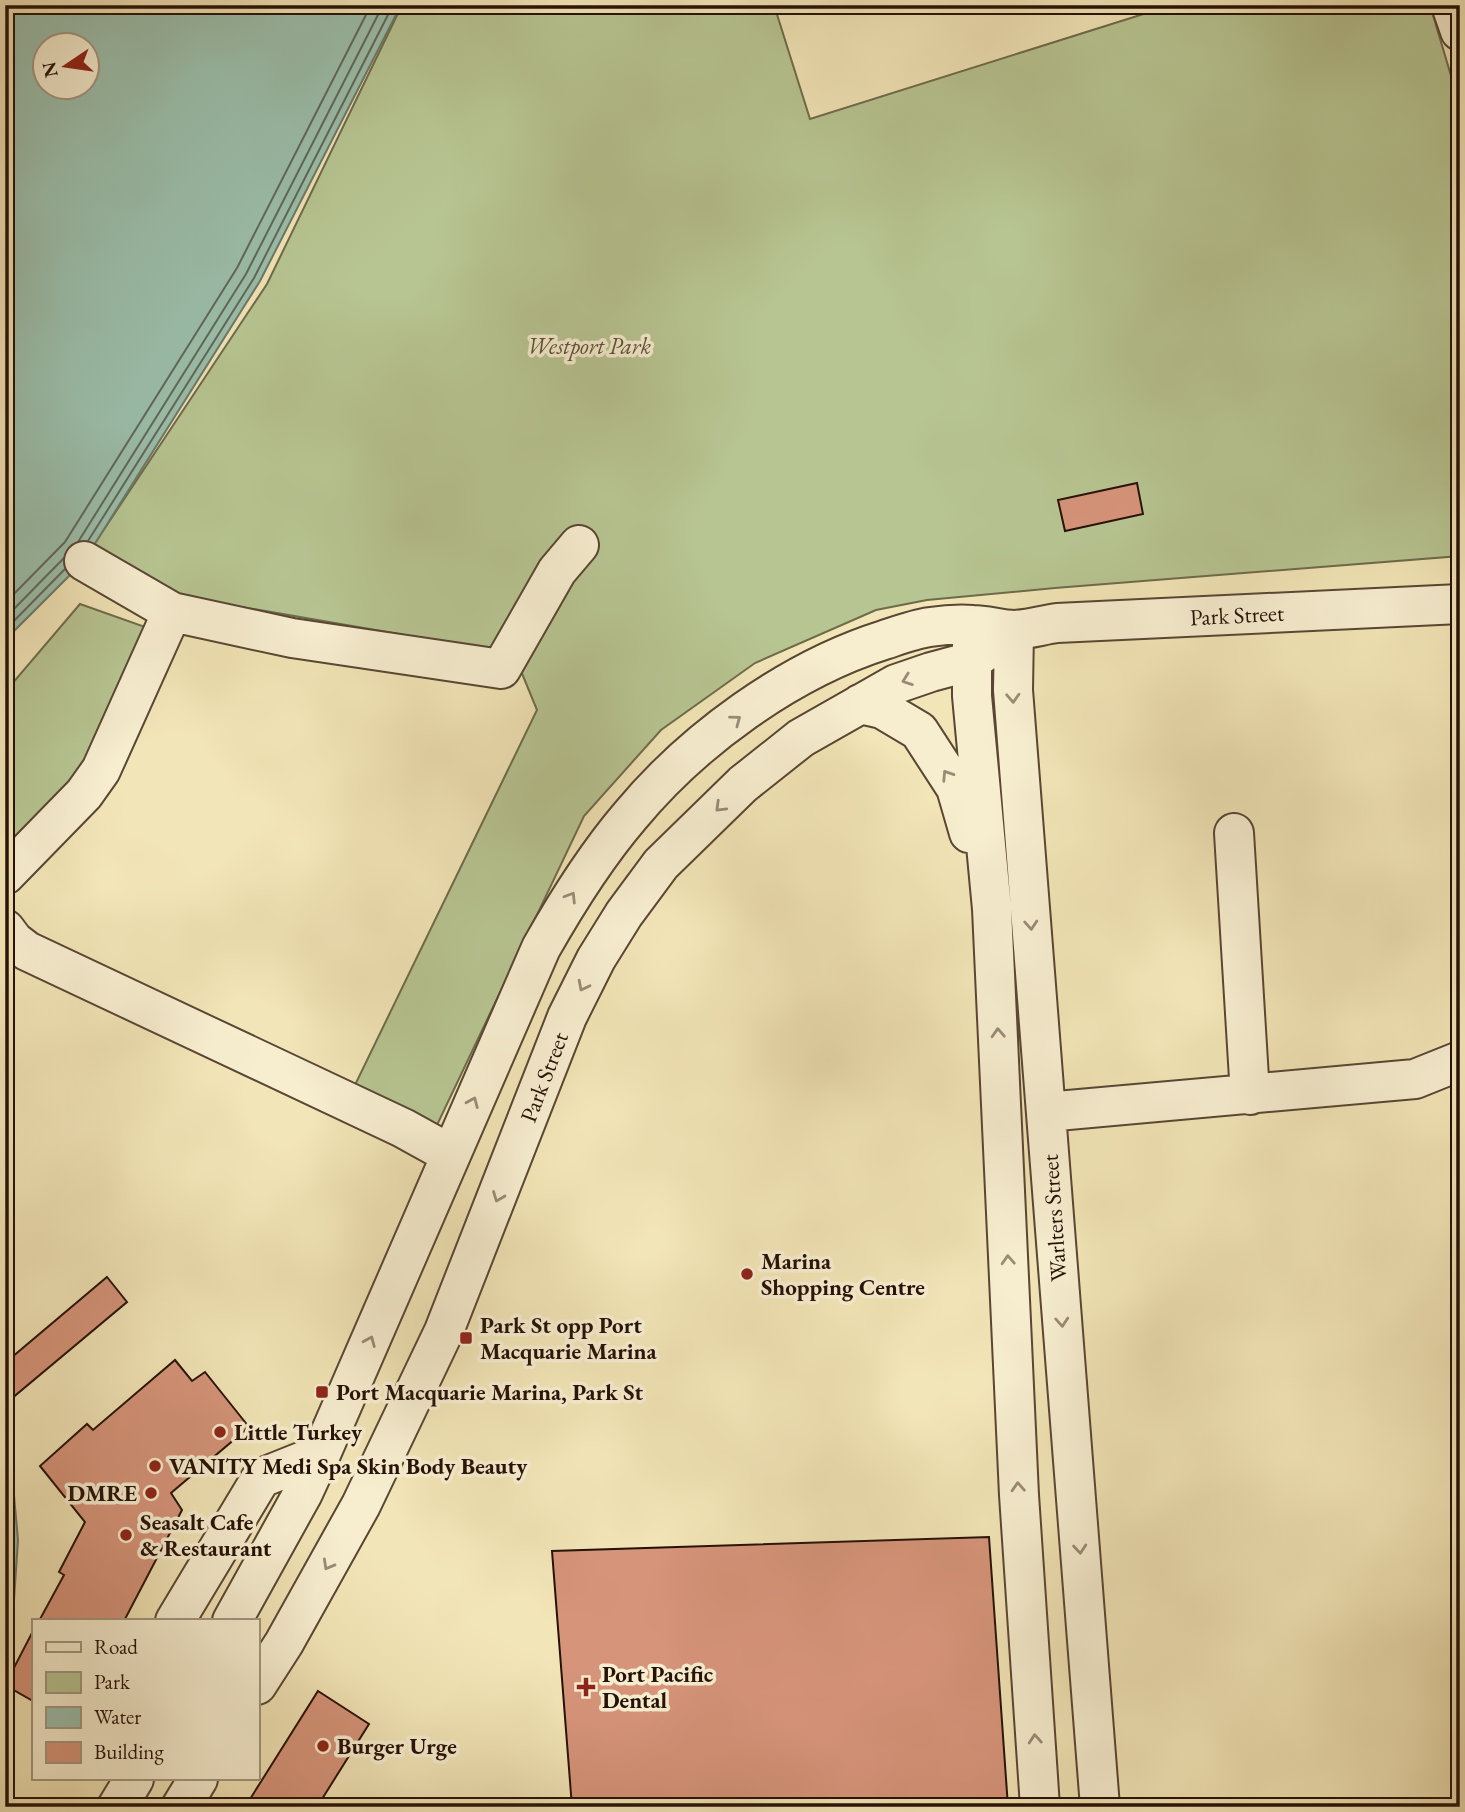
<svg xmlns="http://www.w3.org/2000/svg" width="1465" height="1812" viewBox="0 0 1465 1812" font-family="'EB Garamond',serif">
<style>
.green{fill:#b7c592;stroke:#6e6b4c;stroke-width:2}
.water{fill:#9bbfac;stroke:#6c796a;stroke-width:2;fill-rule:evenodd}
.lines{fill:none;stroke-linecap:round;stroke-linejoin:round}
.shore{stroke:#60685a;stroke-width:2}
.building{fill:#d6947a;stroke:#261107;stroke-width:2}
.minor-casing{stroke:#594633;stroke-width:42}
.minor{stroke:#f7eed0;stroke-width:38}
.oneway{stroke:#998b76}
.poi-dot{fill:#8f2418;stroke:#f7eed0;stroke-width:2.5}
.labels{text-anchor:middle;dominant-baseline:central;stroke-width:7;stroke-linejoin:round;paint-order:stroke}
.park-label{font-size:23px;font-style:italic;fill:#595038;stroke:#f7eed0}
.street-label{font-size:23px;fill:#261107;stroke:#f7eed0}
.poi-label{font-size:23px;font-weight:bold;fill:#261107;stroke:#f7eed0;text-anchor:start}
</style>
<rect width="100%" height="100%" fill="#f2e5b7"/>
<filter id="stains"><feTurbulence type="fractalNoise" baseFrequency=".00286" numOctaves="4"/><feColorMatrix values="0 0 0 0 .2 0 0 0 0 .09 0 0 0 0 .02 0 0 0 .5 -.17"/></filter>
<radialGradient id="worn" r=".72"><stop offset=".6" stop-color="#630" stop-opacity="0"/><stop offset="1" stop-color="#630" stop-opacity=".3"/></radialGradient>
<!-- green -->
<path class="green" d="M402,5h372l36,114 362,-114h258l30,101v450l-405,32 -128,12 -51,10 -121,53 -94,67 -77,86 -147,309 -41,-13 -43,-23 184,-379 -23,-56 -336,-58 -95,-35 184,-277z
M80,604l68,24 -56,132 -87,98v-166z"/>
<!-- water -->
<path class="water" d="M5,5h396l-141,276 -176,280 -79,79zM46,46h42v42h-42z
M5,1477l8,7 5,56 -6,90 -7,7z"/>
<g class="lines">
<!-- shore -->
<path class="shore" d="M88,541l166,-263 139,-273
M78,542l168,-268 137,-269
M5,603l60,-61 172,-274 134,-263
M5,618l59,-60
M5,630l60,-61
M5,1487l6,53 -6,86"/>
</g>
<!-- building -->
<path class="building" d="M1137,483l6,31 -78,17 -7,-31z
M107,1277l20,25 -122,102v-41z
M175,1360l17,21 13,-9 44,55 -78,66 11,17 -58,111h-85l25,-46 -5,-3 26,-50 -45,-56 47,-42 6,6z
M989,1537l19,270h-436l-20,-256z
M33,1631v70l-28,-16z
M318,1691l51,33 -52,83h-72z"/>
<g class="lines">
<defs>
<path id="minor" d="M1451,5l9,26
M84,561l88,51
M1014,630l-1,60 87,1117
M972,637v59l20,213 27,586 21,312
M860,704l22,5 37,22 37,57 13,45
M1234,833l16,262
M5,875l79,-81 17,-24 71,-158 120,26 209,31 56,-98 22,-26
M5,929l9,12 13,10 376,177 47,26
M1046,1112l369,-33 45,-18
M175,1621l86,-143 60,-24
M232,1621l71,-128 18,-39 220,-506c26,-46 54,-91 89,-132 63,-76 159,-146 254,-176 15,-5 31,-11 46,-13 14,-2 29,-3 43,-2 14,0 28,5 42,5 14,-1 28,-5 42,-7l403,-19
M257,1685l27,-42 77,-138 83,-174 123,-314 29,-58 28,-45 37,-50 82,-80 58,-46 95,-54 35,-12 41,-11 42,-31
M117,1807l17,-28
M181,1807l17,-28"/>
</defs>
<!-- minor casing -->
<use href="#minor" class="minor-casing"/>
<!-- minor -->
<use href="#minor" class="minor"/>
</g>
<!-- one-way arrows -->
<defs><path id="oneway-chevron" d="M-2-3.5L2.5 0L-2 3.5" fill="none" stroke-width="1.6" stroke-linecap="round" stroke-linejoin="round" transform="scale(1.75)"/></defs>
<g class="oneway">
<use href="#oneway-chevron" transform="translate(907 680) rotate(160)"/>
<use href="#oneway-chevron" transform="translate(1013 698) rotate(87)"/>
<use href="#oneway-chevron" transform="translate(736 720) rotate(-37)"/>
<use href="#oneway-chevron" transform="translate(947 775) rotate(-123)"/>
<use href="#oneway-chevron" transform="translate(720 807) rotate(136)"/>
<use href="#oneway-chevron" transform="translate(571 897) rotate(-58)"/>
<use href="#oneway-chevron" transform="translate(1031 925) rotate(86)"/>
<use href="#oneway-chevron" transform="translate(583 986) rotate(117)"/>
<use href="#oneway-chevron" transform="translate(998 1033) rotate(-93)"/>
<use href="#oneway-chevron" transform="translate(473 1102) rotate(-67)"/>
<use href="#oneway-chevron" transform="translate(498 1197) rotate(111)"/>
<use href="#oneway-chevron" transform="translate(1008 1260) rotate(-93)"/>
<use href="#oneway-chevron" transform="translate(1062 1322) rotate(86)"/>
<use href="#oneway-chevron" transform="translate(370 1341) rotate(-67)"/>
<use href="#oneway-chevron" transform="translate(1018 1487) rotate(-93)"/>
<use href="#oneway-chevron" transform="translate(1080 1549) rotate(85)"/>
<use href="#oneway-chevron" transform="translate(328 1565) rotate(119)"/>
<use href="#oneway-chevron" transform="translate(1035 1739) rotate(-94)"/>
</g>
<!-- markers -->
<g class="poi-dot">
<circle cx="747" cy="1274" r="7"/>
<rect x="459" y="1331" width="14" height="14" rx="3.5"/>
<rect x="315" y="1385" width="14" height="14" rx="3.5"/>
<circle cx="220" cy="1432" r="7"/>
<circle cx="155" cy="1466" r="7"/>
<circle cx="151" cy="1493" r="7"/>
<circle cx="126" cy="1535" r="7"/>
<path d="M582.5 1676.5h7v7h7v7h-7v7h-7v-7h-7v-7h7z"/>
<circle cx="323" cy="1746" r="7"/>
</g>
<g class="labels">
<!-- park labels -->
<g class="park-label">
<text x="589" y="346">Westport Park</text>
</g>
<!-- street labels -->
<g class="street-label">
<text transform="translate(1237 615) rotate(-3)">Park Street</text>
<text transform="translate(544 1077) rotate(-69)">Park Street</text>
<text transform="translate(1054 1218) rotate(-94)">Warlters Street</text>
</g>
<!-- poi labels -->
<g class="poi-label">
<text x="761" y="1261">Marina<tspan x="761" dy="26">Shopping Centre</tspan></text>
<text x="480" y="1325">Park St opp Port<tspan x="480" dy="26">Macquarie Marina</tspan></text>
<text x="336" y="1392">Port Macquarie Marina, Park St</text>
<text x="234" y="1432">Little Turkey</text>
<text x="169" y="1466">VANITY Medi Spa Skin Body Beauty</text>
<text x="137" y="1493" text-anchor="end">DMRE</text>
<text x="140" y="1522">Seasalt Cafe<tspan x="140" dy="26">&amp; Restaurant</tspan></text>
<text x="602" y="1674">Port Pacific<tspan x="602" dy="26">Dental</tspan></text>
<text x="337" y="1746">Burger Urge</text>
</g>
</g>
<!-- margin -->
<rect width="1465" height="1812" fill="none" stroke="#f2e5b7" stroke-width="28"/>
<rect x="7" y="7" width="1451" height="1798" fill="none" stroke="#261107" stroke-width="3.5"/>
<rect x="14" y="14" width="1437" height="1784" fill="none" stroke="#261107" stroke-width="2"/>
<!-- legend -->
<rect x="32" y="1619" width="228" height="161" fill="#f7eed0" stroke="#a39680" stroke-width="2"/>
<rect x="46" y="1642" width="35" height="10" fill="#f7eed0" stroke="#a39680" stroke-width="2"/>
<text x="94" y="1654" font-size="21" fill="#261107">Road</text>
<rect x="46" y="1672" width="35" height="21" fill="#b7c592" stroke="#a39680" stroke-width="2"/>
<text x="94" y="1689" font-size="21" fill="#261107">Park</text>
<rect x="46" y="1707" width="35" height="21" fill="#9bbfac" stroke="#a39680" stroke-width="2"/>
<text x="94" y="1724" font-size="21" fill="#261107">Water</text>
<rect x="46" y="1742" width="35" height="21" fill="#d6947a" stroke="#a39680" stroke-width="2"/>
<text x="94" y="1759" font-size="21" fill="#261107">Building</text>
<!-- north arrow -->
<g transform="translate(66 66) rotate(257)"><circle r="33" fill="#f7eed0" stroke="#a39680" stroke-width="2"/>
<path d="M0-5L12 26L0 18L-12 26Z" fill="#8f2418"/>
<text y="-10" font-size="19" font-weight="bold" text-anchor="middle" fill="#261107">N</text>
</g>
<rect width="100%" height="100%" filter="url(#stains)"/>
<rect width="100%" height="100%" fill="url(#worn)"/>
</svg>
